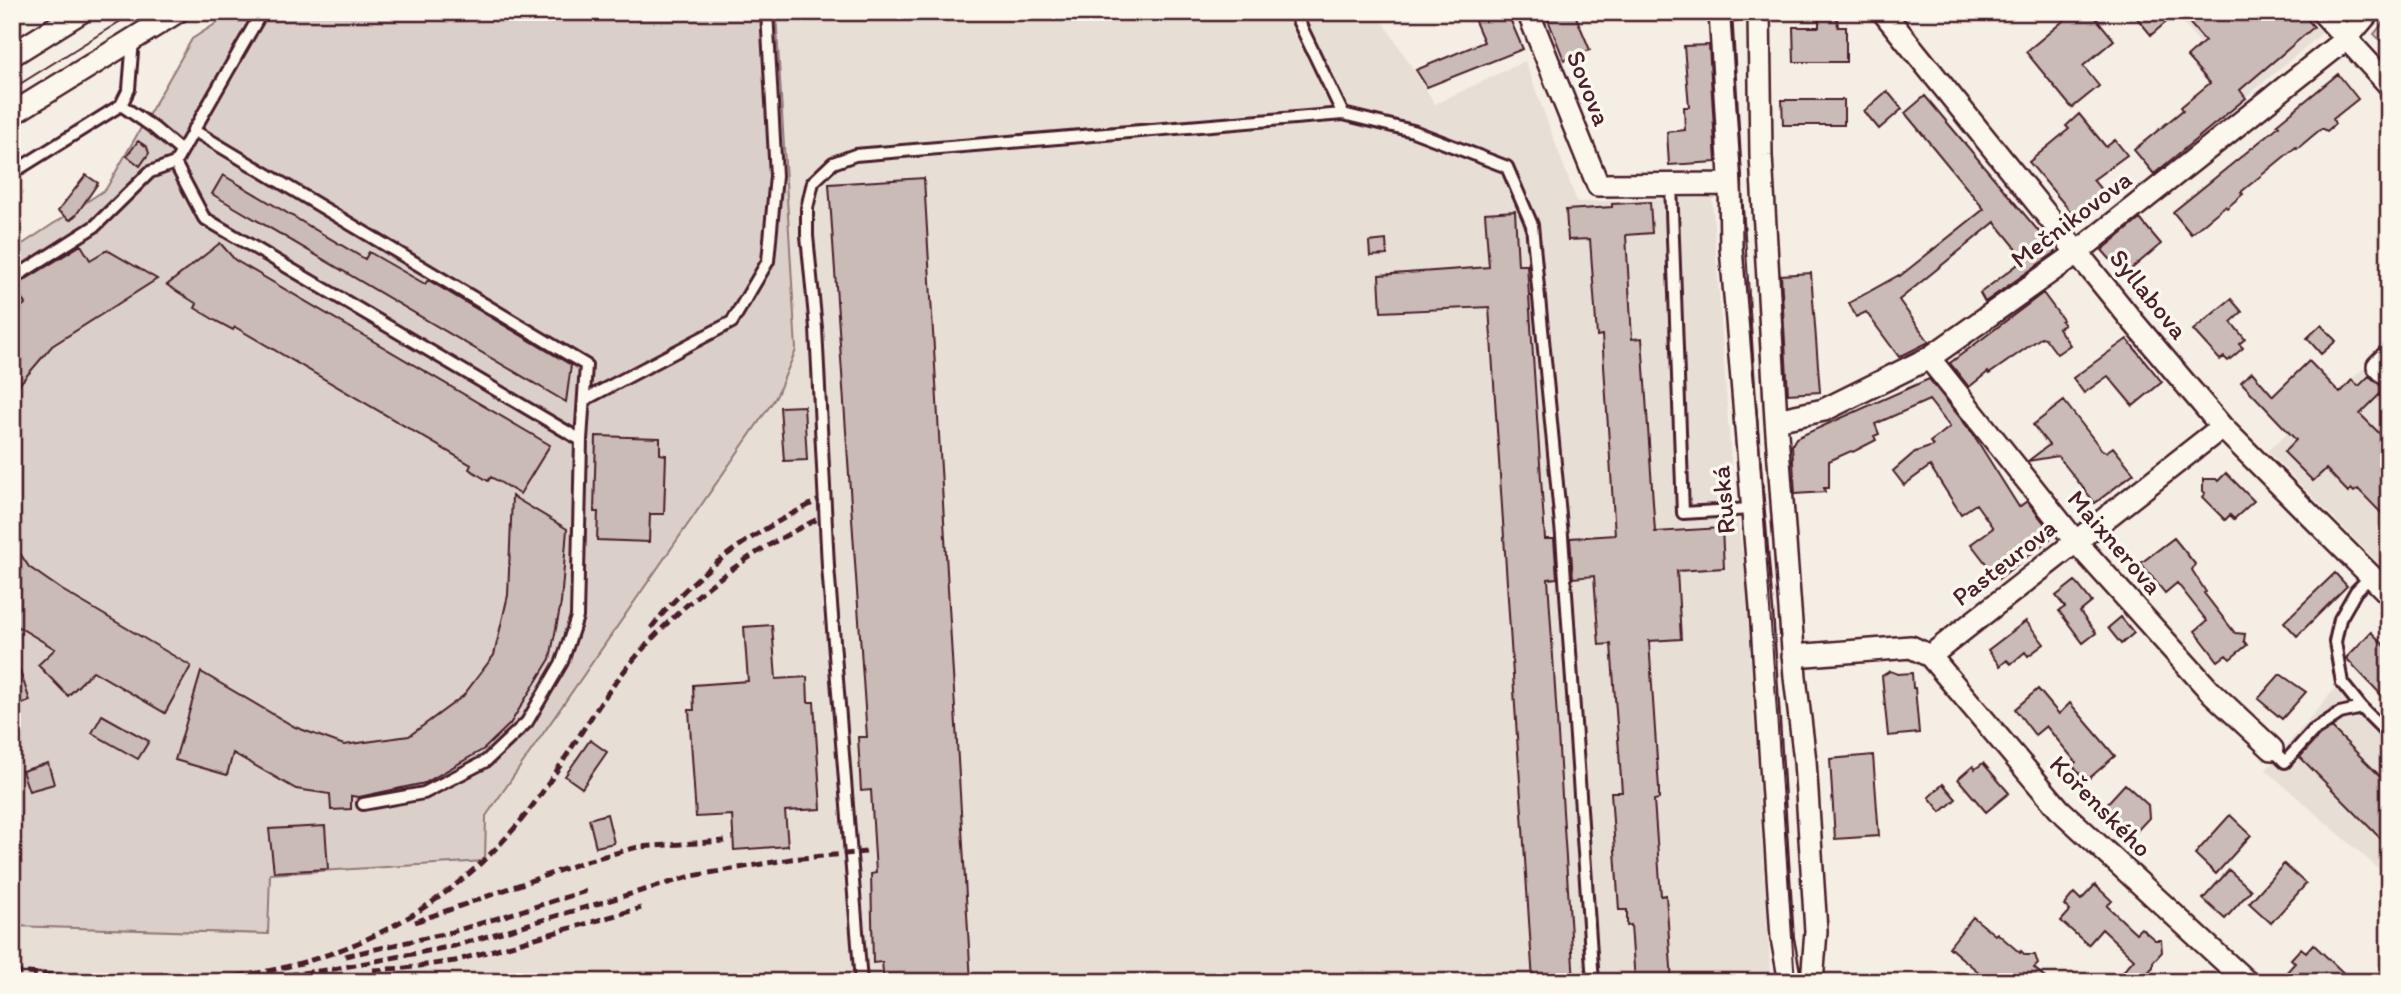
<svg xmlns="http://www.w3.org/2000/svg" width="2401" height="994" viewBox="0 0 2401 994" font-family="Itim,sans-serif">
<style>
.built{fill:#e7dfd6}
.green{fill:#dbd0c9;stroke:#92787a;stroke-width:2}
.building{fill:#cabbb6;stroke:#4a1f2b;stroke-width:2}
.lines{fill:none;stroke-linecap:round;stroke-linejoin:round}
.lane-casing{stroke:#4a1f2b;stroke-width:16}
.street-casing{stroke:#4a1f2b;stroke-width:26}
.lane{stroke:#fbf7ec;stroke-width:10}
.street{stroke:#fbf7ec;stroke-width:21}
.tram{stroke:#4a1f2b;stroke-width:2}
.rail{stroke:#4a1f2b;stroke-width:5;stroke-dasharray:10 5;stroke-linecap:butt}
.labels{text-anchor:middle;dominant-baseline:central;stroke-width:7;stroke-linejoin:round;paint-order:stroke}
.street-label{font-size:26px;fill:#4a1f2b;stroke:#fbf7ec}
</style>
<rect width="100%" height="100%" fill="#f4eee4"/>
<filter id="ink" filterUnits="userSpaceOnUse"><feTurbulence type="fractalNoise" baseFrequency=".0143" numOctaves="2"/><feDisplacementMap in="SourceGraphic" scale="14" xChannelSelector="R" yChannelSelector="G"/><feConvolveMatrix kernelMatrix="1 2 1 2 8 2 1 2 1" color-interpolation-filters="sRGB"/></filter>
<g filter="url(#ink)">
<!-- built -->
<path class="built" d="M776,12h601l58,92 90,-43 52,141 135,-5 21,291 12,82 26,412h-1759v-55l256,7 2,-60 215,-13 1,-45 290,-419 20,-46z
M2198,12h106l18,21 -77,65 -61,-74z
M2389,347v227l-122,-123z
M2338,685l51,55v123l-8,8 -115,-101z"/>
<!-- green -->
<path class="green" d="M234,12h542l20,338 -20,47 -290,419 -1,45 -215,13 -2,60 -256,-8v-675l94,-62 86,-150z
M2389,16v33l-15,-15z"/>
<!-- building -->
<path class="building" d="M1471,12h36l16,37 -96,38 -11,-17 68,-28z
M1545,12h29l16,38 -26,10z
M2074,12h17l23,28 -31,26 16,20 -27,22 -46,-56z
M2132,12h46l-27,23z
M2180,12h121l13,15 -74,63 6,8 -92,76 -20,-24 49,-40 -2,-3 29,-24 -23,-26 18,-16z
M1819,18h18l1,9h8v35h-52l-1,-35h26z
M1709,45l7,117 -47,3 -2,-33 18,-2 -1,-23h5l-5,-61z
M2338,74l20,25 -25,20 2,5 -8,7 -5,-3 -25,21 -1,-2 -55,45 2,2 -16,14 -2,-2 -34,28 -18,-22 106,-86 -2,-2z
M1887,91l15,18 -23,20 -15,-18z
M1925,96l131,156 -71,50 -5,-9 45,-34 -30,-37 -96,78 30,42 -30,15 -33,-45 -10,5 -7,-14 50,-28 1,1 84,-67 -79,-96z
M1782,100h62v25h-61z
M2079,114l27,33 9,-7 12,15 -34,25 16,19 -29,24 -51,-61 40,-33 -3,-3z
M138,141l9,6 2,6 -9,13 -13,-10z
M86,175l12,8 -22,32 -6,5 -12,-9z
M223,175l142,84 4,-7 56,32 3,-4 143,85 -5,37 -354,-208z
M924,178l47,804h-87l-2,-20 -9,1 -2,-89 5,-1 -5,-83 -10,1 -3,-54h9l-38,-553z
M1650,202l2,31 -26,2 6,104 10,-1 13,194 67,-4 2,40 -47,3 4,68 -32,2 10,148v10l-5,1 7,96 5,-1 6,87h-37l-4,-57 -4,1v-16h-8l-8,-118h11l-11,-148 -12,1 -5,-69 -21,2 -3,-40 45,-3 -13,-200 -5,1 -7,-97 -22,1 -2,-30 46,-3v-3z
M1515,211l3,54h9l18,274h9l3,39 -9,1 26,403h-41l-44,-675 -108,5 -2,-37 110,-8 -4,-54z
M2140,219l21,25 -37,31 -22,-25z
M1386,240l1,15 -17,1 -1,-14z
M220,243l15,17 315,185 -30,49 -29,-17 -3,4 -19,-12 2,-4 -236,-138 -2,3 -17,-9 -21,-13 2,-4 -30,-19z
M81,245l9,15 17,-10 50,29 -105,67 -40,47v-79l13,-10 -10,-18z
M1811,273l9,119 -32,2 -7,-119z
M2043,293l20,27 -2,1 3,4 -6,3 12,17 -13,9 -12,-16 -3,-1 -53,37 -1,-2 -19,15 -19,-24z
M2231,299l11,13 -11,10 14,17 -6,5 4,4 -15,13 -4,-4 -4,3 -27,-30z
M2321,325l15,16 -15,13 -14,-16z
M2127,339l35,43 -29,24 -25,-30 -24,17 -11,-15z
M2309,361l31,32 12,-13 7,6 10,-10 16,13 -25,25 29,29v78l-31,-32 -4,3 -3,-3 -3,3 -22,-23 -13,12 -29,-29 12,-12 -55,-58 11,-10 21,24z
M1929,379l44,55 46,73 8,-6 27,35 -56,43 -27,-35 22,-16 -17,-24 -15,10 -31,-48 -26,19 -11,-14 22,-19 18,-6 -3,-4 20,-15 -21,-27 -54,24 4,10 -5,2 2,4 -23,12 -2,-1 -22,10v27h-5l1,4 -30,2 -3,-49 4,-7z
M2064,401l38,49 4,2 7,-5 21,26 -39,30 -37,-47 -30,5 21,-16 -16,-20z
M804,406l3,54 -23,1 -4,-54z
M596,436l64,2v16l6,1 -2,59h-14l-1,28 -52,-2 1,-28h-4z
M2226,473l28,28 -20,18 -4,-4 -5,5 -23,-23 3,-4 -2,-2v-12h13l2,2z
M512,496l55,33 -6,74 -11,56 -40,65 -26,25 -59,34 -66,14 -8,-1v13l-20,1 -1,-16 -34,-5 -63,-36 -6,22 -52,-15 26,-88 94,55 49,18 65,-9 54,-40 31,-41 14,-60z
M2174,538l21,26 -3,6 14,22 -2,1 31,40 10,1 -1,7 3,4 -17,14 -4,-4 -8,6 -23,-30 12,-10 -30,-38 -12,10 -24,-30z
M12,541l17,26 33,23 129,76 -26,47 -72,-42 -25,25 -30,-31 17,-16 -43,-26z
M2335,573l12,13 -50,50 -13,-14z
M2075,581l17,21 -12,10 16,21 -13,10 -24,-32 6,-4 -9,-11z
M2121,617l13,16 -13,11 -13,-16z
M2026,621l18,23 -16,12 -3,-4 -14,12 -4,-4 -7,6 -12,-16z
M772,625l4,54 31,-2 1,25h6l7,107 -36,2 3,35 -54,4 -2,-35 -36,2 -7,-107h5l-1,-25 55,-4 -4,-54z
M2371,632l18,18v53l-43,-45z
M15,656l15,45 -18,7v-51z
M1890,671l8,3 14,-1 1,15h2l4,45 -31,3 -6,-60z
M2280,674l26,18 -24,27 -24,-20z
M2038,689l21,25 11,-11 45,53 -29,25 -14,-16 4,-3 -30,-36 -11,9 -20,-26z
M102,715l47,26 -11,18 -46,-26z
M2332,728l57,57v62l-89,-90 19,-21z
M590,740l17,12 -25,36 -17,-12z
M1873,755l6,81 -44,3 -5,-80z
M48,763l6,21 -25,7 -7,-20z
M1983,763l26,30 -23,19 -28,-33 15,-13 2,3z
M1943,784l13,15 -15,13 -12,-15z
M2125,784l23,21 1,13 -16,17 -29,-28z
M607,814l7,29 -18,4 -7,-28z
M2230,815l21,20 -35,39 -21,-20z
M325,826l3,43 -54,3 -5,-43z
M2284,864l22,20 -35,39 -22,-20z
M2229,870l22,20 -26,29 -22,-20z
M2095,885l17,16 -5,5 29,27 5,-5 14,12h6l1,12 -9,10v5l-14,15h-25l20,-23 -32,-30 -14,16 -27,-24 9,-10 -6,-6 10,-12 7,7z
M1973,917l22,18 2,-2 23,20 1,-2 4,4h10l3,9 -4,4 17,14h-60l-27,-22 -15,-13z
M2313,944l40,38h-60l-8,-8 10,-11 -4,-4 10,-11 5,4z"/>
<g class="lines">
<defs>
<path id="lane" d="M1294,12l49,102 70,17 94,36 25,58 30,311 31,446
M260,15l-85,148 29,55 377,222 -4,177 -15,45 -35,60 -41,39 -62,32 -61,11
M121,105l33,23 27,23
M193,130l393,235 -5,75
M12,173l109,-68 8,-16 4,-49
M1671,184l12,329 68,-4
M12,279l83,-53 55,-54 25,-9
M584,400l148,-78 36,-61 8,-85 -9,-164
M2371,576l-15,15 -16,28 -5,23 7,41 20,25 27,27
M2272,749l13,13 28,-31 27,-18 22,-5
M861,982l-33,-416 -12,-238 -9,-92v-28l6,-26 20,-19 22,-8 488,-41"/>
<path id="street" d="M1528,12l70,173 132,-1
M1720,12l10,164 1,72 30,360 21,330 8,44
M1759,12l2,144 15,264 19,257 10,84 11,170 -4,51
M1883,12l247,306 92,109 167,167
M2322,12l67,73
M12,55l69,-43
M12,114l165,-102
M2389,355l-11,11 11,11
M1929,358l147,184 134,149 62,58
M1776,420l48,-10 105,-52 141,-100 276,-219 23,-27
M1793,656l118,-9 19,9 292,-229
M1930,656l129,153 188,173"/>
</defs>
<!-- lane casing -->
<use href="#lane" class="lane-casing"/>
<!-- street casing -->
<use href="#street" class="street-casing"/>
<!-- lane -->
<use href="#lane" class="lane"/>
<!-- street -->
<use href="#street" class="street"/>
<!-- tram -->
<path class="tram" d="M1730,12l65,970
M12,89l123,-77"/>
<!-- rail -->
<path class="rail" d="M651,628c45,-58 103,-96 168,-128
M415,922l171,-61 52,-14 87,-6
M345,956l107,-24 134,-41
M373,970l32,-2 50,-7 186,-53
M12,972l100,7 50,1
M287,975l47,-6 120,-23 238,-70 99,-17 75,-7
M222,978c125,-13 239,-74 314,-177 34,-47 61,-99 99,-143 53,-62 112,-105 185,-140
M154,979l77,-2"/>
</g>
</g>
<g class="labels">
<!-- street labels -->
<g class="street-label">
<text transform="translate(1589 88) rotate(68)">Sovova</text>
<text transform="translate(2071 219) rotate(-37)">Mečnikovova</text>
<text transform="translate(2149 294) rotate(51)">Syllabova</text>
<text transform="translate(1723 500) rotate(-95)">Ruská</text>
<text transform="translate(2115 542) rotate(49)">Maixnerova</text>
<text transform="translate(2004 562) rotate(-38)">Pasteurova</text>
<text transform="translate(2101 806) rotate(45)">Kořenského</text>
</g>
</g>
<!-- margin -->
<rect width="2401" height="994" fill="none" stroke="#fbf7ec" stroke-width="42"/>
<rect x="21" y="21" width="2359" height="952" fill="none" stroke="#4a1f2b" stroke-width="2.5" filter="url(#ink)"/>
</svg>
